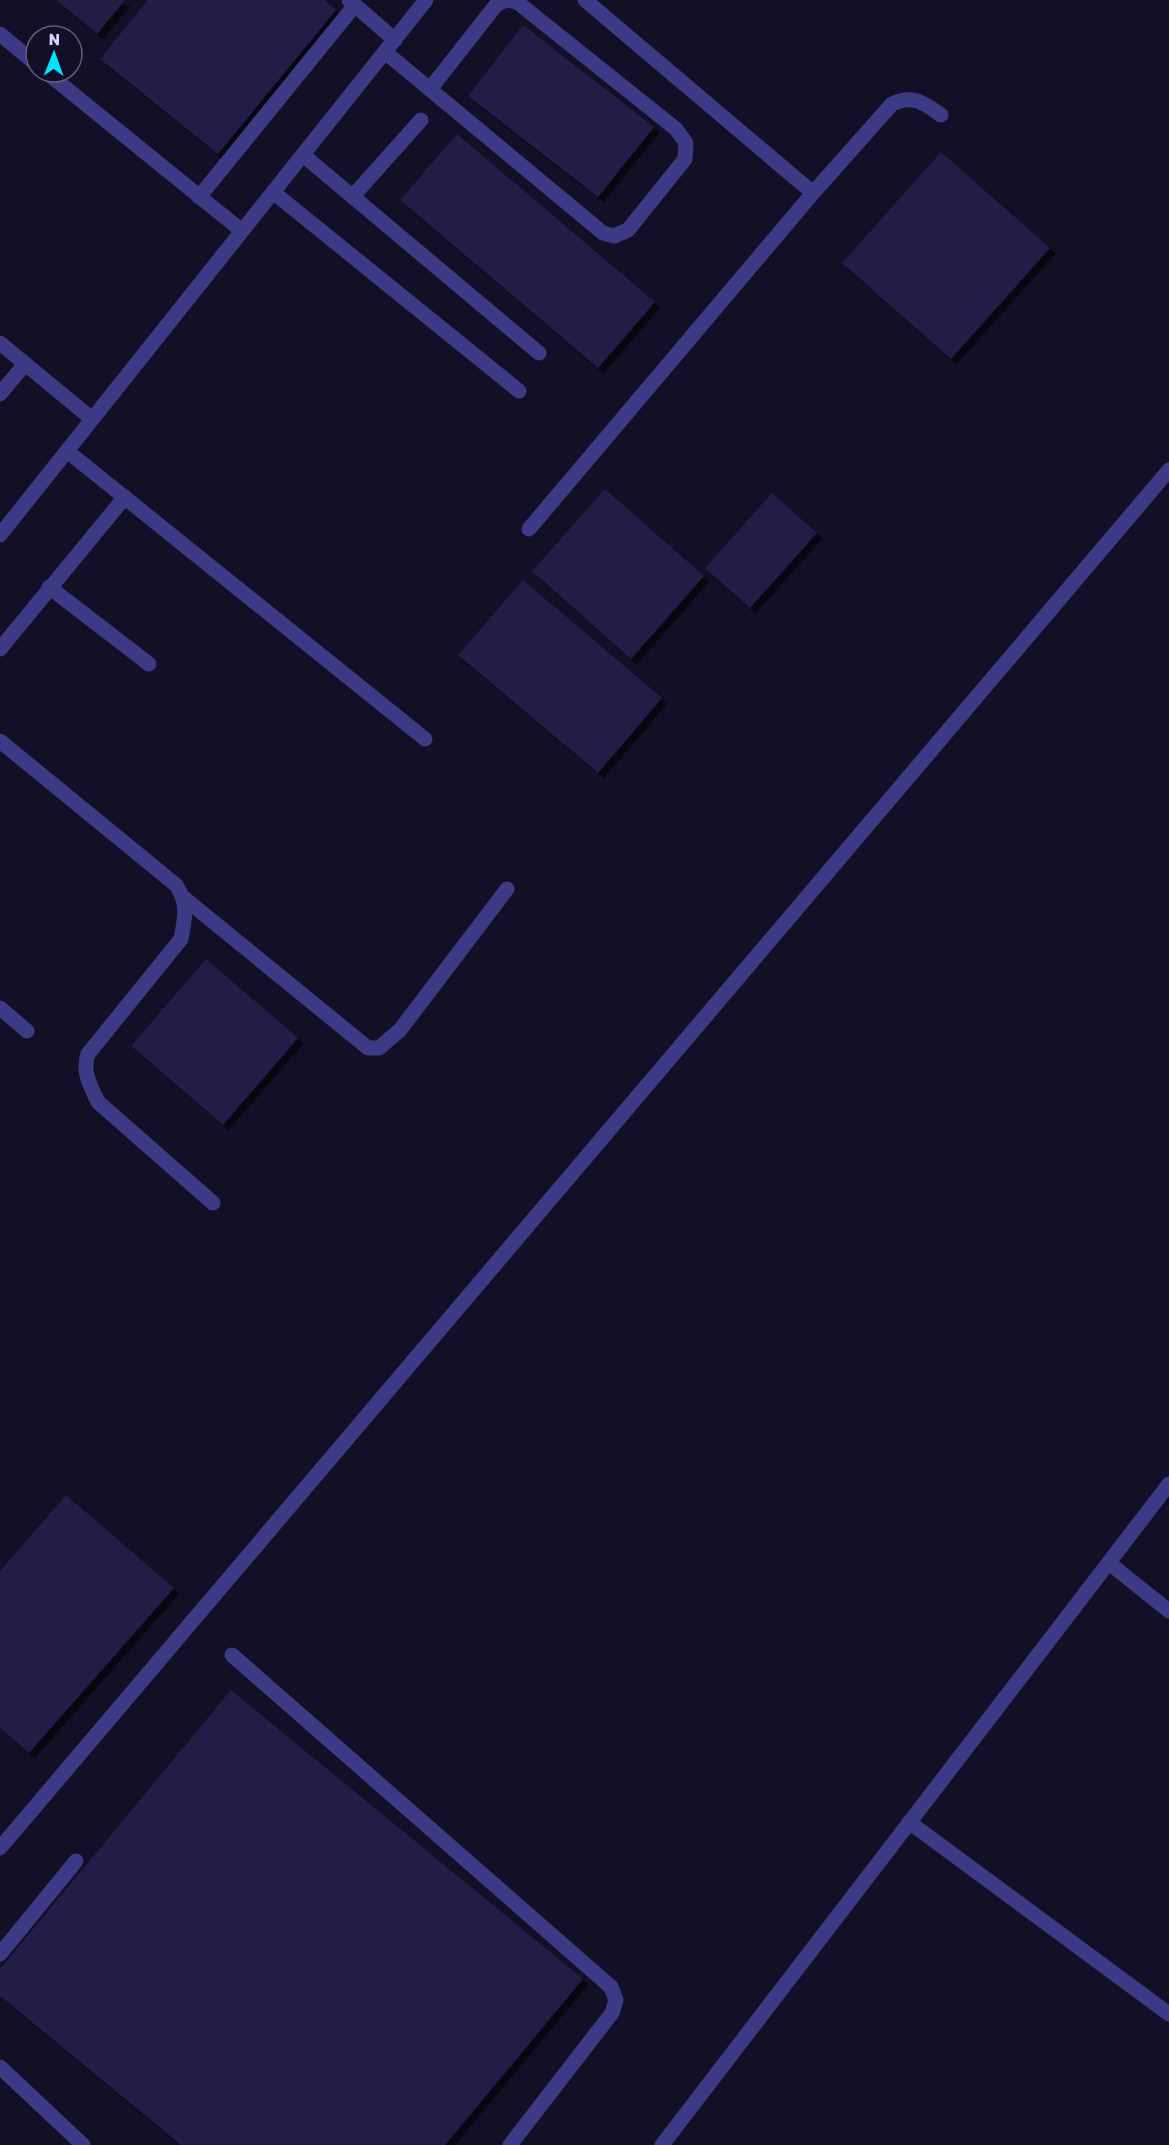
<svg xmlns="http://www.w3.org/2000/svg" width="1169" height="2145" viewBox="0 0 1169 2145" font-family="Rubik,sans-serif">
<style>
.building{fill:#241b47;filter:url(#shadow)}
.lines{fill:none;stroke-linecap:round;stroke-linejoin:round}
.service{stroke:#3d3a85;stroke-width:15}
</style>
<defs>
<filter id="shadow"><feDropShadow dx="5.5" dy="5.5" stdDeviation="0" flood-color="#0009"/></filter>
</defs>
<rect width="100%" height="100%" fill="#130f26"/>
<!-- building -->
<path class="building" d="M56,0h69l-28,34z
M148,0h176l12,10 -118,144 -118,-95z
M523,25l131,102 -56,70 -130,-101z
M457,134l198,168 -57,66 -198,-168z
M941,152l109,96 -99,111 -109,-96z
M605,489l99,87 -73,83 -99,-88z
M772,493l45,40 -67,75 -45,-40z
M523,580l139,118 -64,75 -140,-118z
M206,959l92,79 -75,87 -92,-79z
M66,1495l108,93 -145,165 -29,-25v-157z
M231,1690l352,289 -138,166h-264l-181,-149v-27z"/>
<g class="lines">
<!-- service -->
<path class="service" d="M349,0l46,40
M0,34l36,30
M385,52l218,181 11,3 14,-6 57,-71 1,-16 -10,-14 -159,-127 -9,-2
M46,72l196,159
M430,89l66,-84 10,-5
M303,155l236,198
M273,192l246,199
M813,193l79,-89c21,-10 32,-1 49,11
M353,196l68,-76
M199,197l156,-192
M0,343l92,76
M0,394l25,-30
M67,451l358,288
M529,529l284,-336 -228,-193
M0,535l426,-535
M49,587l100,77
M0,649l125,-152
M0,741l176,144c13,20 9,31 5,54l-93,115c-6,18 2,31 10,48l115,101
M184,898l184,150h11l21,-18 107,-141
M0,1008l27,23
M1109,1563l60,48
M232,1655l379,332 5,13 -4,13 -102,132
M909,1822l260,192
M0,1848l1169,-1378
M0,1954l76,-93
M0,2067l83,78
M662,2145l507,-661"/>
</g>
<!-- north arrow -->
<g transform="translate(54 54) rotate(1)"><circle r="28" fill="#130f26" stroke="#625e7d" stroke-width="1.5"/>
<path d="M0-4.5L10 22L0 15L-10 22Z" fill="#00e5ff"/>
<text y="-9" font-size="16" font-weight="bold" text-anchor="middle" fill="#d9d4ff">N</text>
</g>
</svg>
